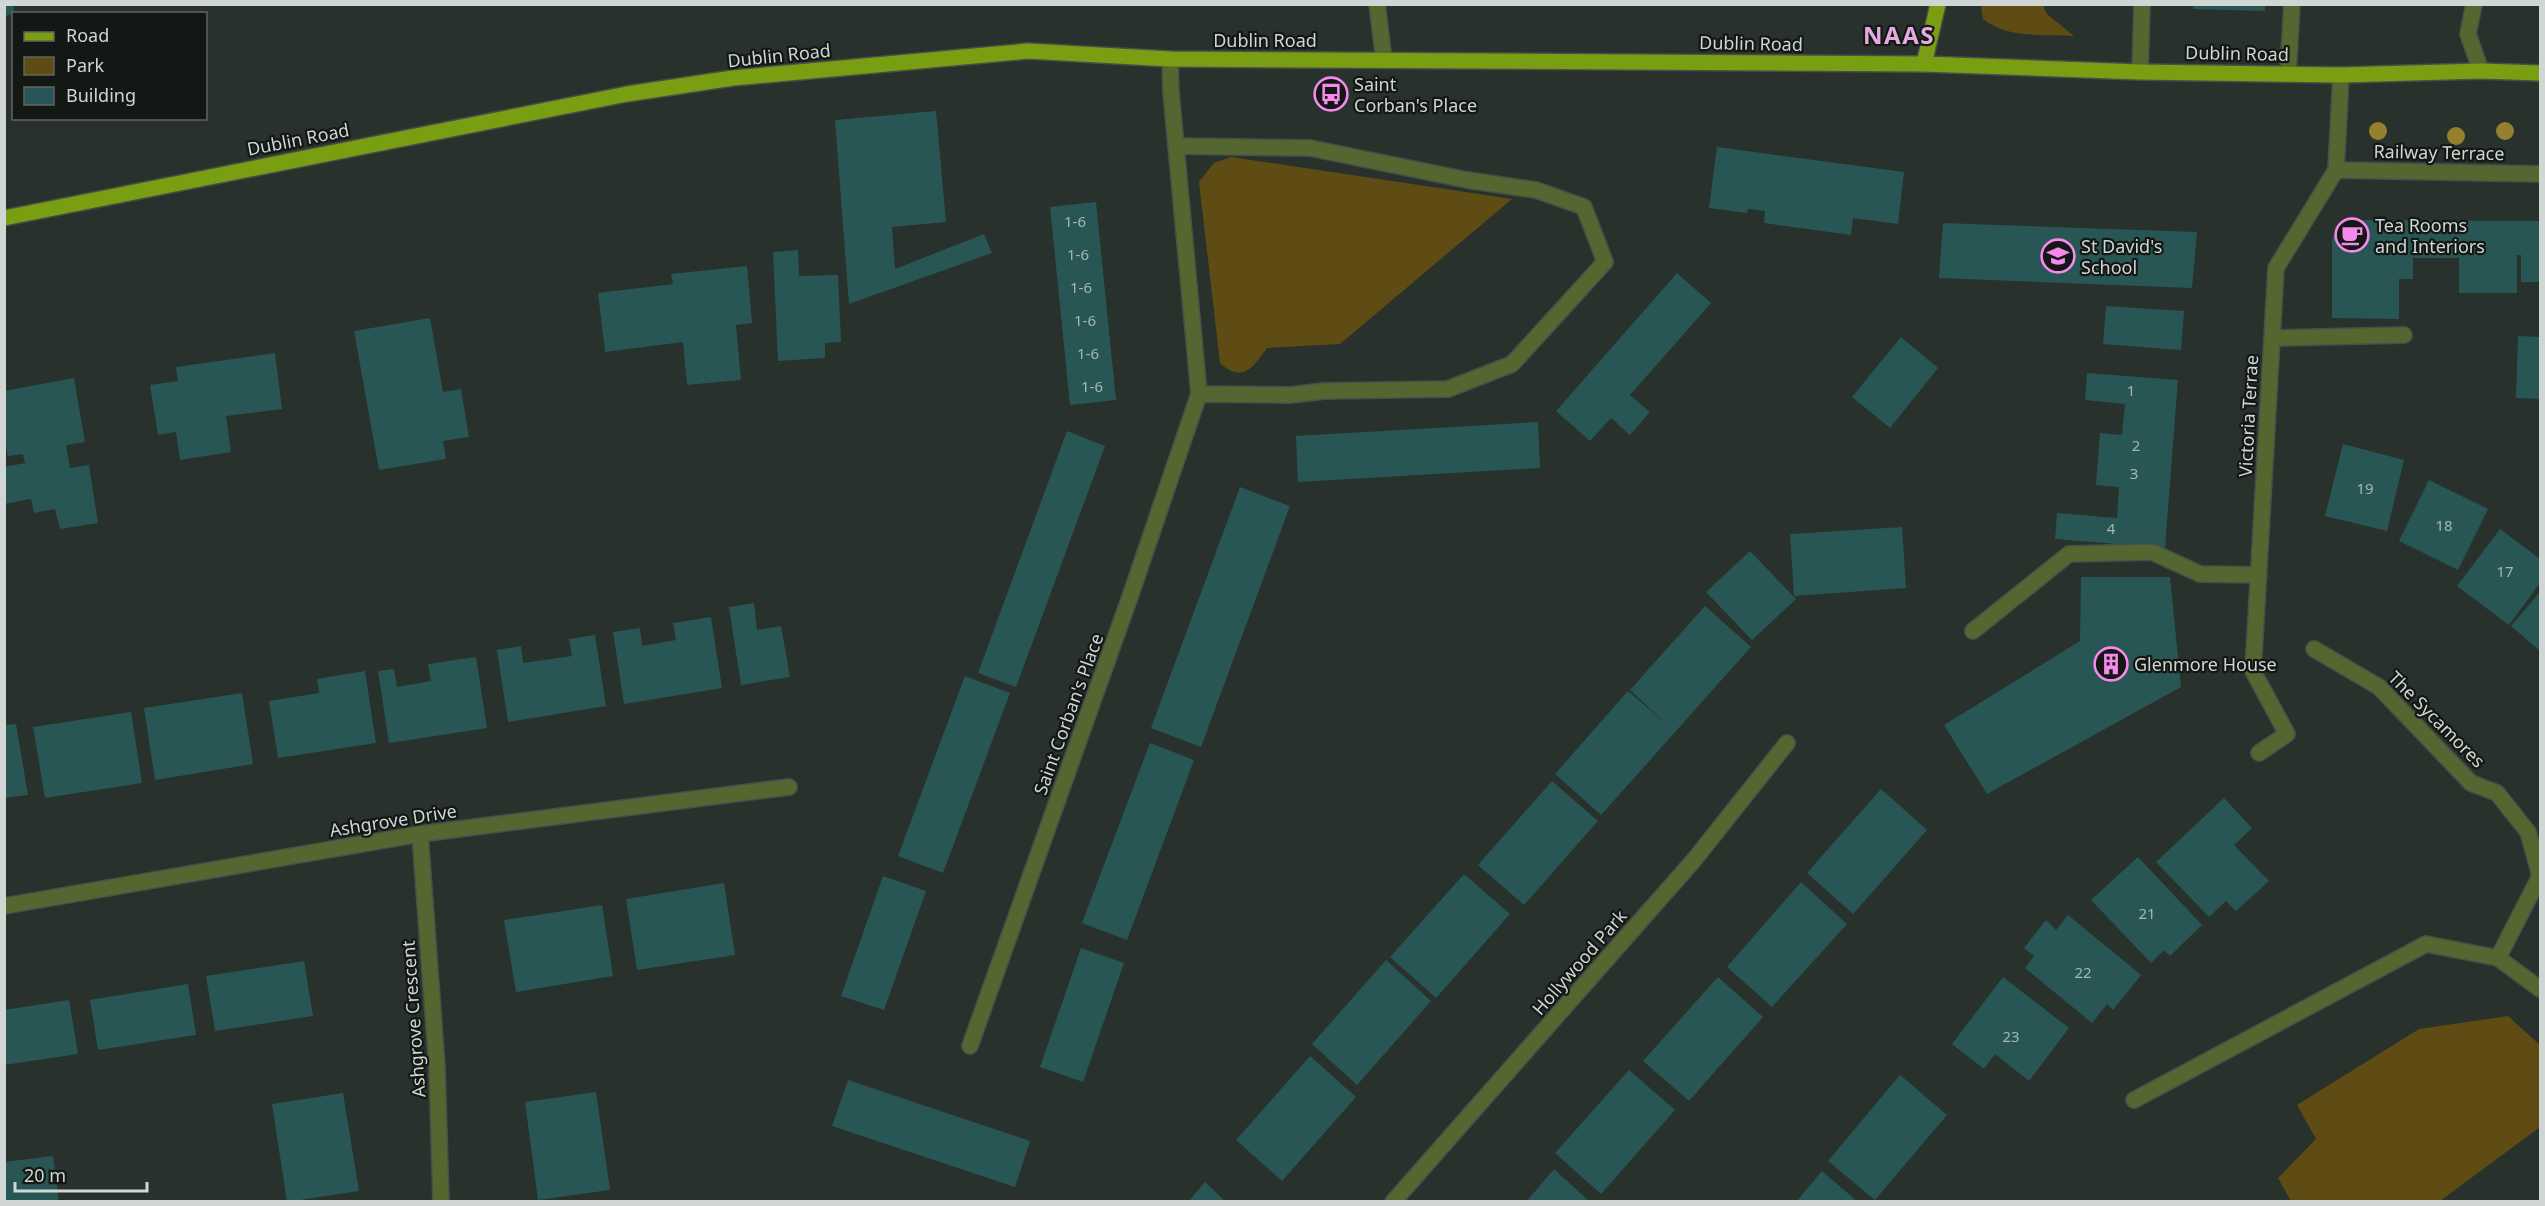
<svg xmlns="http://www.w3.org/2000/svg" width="2545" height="1206" viewBox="0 0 2545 1206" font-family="'Noto Sans',sans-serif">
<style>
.green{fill:#5e4c14}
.building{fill:#285655}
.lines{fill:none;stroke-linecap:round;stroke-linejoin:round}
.minor-casing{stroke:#464f49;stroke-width:18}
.major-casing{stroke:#464f49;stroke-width:18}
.minor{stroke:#556730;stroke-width:15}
.major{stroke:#7a9e12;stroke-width:15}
.tree{fill:#94802e}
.labels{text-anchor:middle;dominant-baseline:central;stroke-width:4.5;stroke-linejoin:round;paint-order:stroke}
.number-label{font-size:15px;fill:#a6b6b4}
.street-label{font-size:18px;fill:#d0d6d3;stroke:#131815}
.poi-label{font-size:18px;fill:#d0d6d3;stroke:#131815;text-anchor:start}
.district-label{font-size:24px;font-weight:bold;letter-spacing:1.5px;fill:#e6aae1;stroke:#131815}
</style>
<rect width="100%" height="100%" fill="#28312b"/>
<!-- green -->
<path class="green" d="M1981,5h62l4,9 27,22c-31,-2 -66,3 -91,-17z
M1231,157l281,42 -172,145 -73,4c-14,19 -24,36 -47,15l-21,-181 15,-19z
M2508,1016l32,29v82l-100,74h-149l-13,-23 38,-39 -19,-34 122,-76z"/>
<!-- building -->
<path class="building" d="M4,4h9l2,10 -11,2z
M2194,4h71v7l-72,-2z
M936,111l10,111 -54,5 3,42 89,-35 8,19 -143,51 -14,-184z
M1717,147l187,25 -6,52 -45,-6 -2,17 -87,-12 1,-12 -17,-2 -1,4 -38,-5z
M1096,202l20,198 -46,5 -20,-198z
M2356,220l184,1v61h-19v-27h-4v38h-58v-35h-46v21h-14v40l-67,-1v-79l8,-13z
M1943,223l254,9 -5,56 -253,-10z
M798,250l1,26 39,-1 3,67 -16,1v15l-47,3 -5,-109z
M747,266l5,57 -16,2 5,55 -54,5 -4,-43 -78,10 -7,-59 75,-9 -2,-10z
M1677,273l34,30 -81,92 20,17 -20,23 -19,-17 -21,23 -34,-30z
M2106,306l78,5 -3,39 -78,-6z
M430,318l13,74 18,-3 8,48 -26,4 3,18 -67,11 -25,-139z
M2518,336l22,1v62l-24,-1z
M1901,337l37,31 -48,60 -38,-31z
M275,353l7,56 -56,7 5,36 -51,8 -4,-28 -18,3 -8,-50 28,-4 -2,-14z
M2087,373l91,7 -13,168 -110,-9 2,-26 60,5 2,-31 -23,-2 4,-52 22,2 3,-31 -40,-4z
M74,378l11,64 -19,3 4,23 19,-3 9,58 -38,6 -5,-20 -21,4 -3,-14 -27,5v-37l21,-4 -2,-9 -15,2 -4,-18v-47z
M1538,422l2,46 -242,14 -2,-46z
M1067,431l38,15 -89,241 -38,-14z
M2343,444l61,16 -17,71 -62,-15z
M2429,480l59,29 -30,61 -59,-29z
M1240,487l50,19 -89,241 -50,-19z
M1902,527l4,61 -112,8 -4,-62z
M2500,529l40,30v24l-31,42 -52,-39z
M1750,551l46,48 -44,41 -46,-48z
M2081,577h89l11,110 -194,107 -43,-69 136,-84z
M2540,592v59l-29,-25z
M754,603l3,27 24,-4 9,51 -49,8 -12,-78z
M1705,606l46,41 -150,168 -46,-41 73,-83 41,35 -39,-36z
M711,617l11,71 -98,16 -11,-72 27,-4 2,18 34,-6 -3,-17z
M595,635l11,71 -98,16 -11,-72 24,-4 2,17 49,-7 -3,-17z
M476,657l11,71 -98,15 -11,-72 16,-2 3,18 34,-6 -3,-17z
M365,671l11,72 -98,15 -9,-57 50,-8 -2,-14z
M965,676l45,17 -67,180 -45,-17z
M242,693l11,71 -98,16 -11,-72z
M131,712l11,71 -97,15 -12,-71z
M16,724l12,71 -24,3v-73z
M1150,743l44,17 -67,180 -45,-17z
M1552,781l46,40 -74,84 -46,-40z
M1881,789l46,41 -74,84 -46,-41z
M2224,798l28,30 -18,17 35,36 -33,30 -10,-10 -17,16 -53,-55z
M2138,857l64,68 -32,31 -6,-6 -13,13 -60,-63z
M1464,874l46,40 -74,84 -46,-41z
M883,876l43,15 -42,119 -43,-14z
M1801,882l46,42 -75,83 -45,-40z
M724,883l11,72 -98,15 -11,-71z
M602,905l11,71 -97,16 -12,-72z
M2068,915l73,60 -28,35 -6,-6 -15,19 -67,-55 9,-12 -10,-8 22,-28 10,10z
M1081,948l43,15 -41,119 -43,-15z
M1386,960l45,41 -74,84 -45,-41z
M304,961l9,55 -98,15 -9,-55z
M1718,977l45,40 -74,84 -46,-40z
M2003,977l66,51 -40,53 -34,-27 -11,15 -32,-25z
M188,984l8,51 -98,15 -8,-50z
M69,1000l9,54 -74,11v-55z
M1310,1056l46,41 -74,84 -46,-41z
M1629,1070l46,40 -74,84 -46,-41z
M1900,1075l47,40 -72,85 -47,-39z
M848,1080l182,61 -15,46 -183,-61z
M596,1092l14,98 -72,10 -13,-98z
M343,1093l16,98 -72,11 -15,-98z
M53,1156l6,46h-55v-40z
M1554,1169l36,33h-64z
M1822,1171l36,31h-62z
M1205,1182l21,20h-38z"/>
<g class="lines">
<defs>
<path id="minor" d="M1377,4l7,56
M2474,4l-6,30 13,37
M2140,72l2,-68
M2288,73l4,-69
M1176,146l134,2 157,32 69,10 48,17 21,55 -93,102 -64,25 -124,2 -34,4 -91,-1
M2336,170l204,4
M2272,338l132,-3
M1973,631l96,-77 83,-2 48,22 59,1
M2314,649l65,38 92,96 26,10 31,39 12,44 -42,82
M2259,753l28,-19 -34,-63 23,-403 60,-98 5,-95
M420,834l17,233 4,135
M4,906l416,-72 369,-47
M970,1046l161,-452 68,-200 -28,-302 -1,-33
M2134,1100l292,-156 72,14 42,31
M1393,1202l301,-342 93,-117"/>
<path id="major" d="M1924,64l14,-60
M4,218l623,-124 106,-16 295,-27 142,8 754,5 216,8 201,3 140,-4 59,2"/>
</defs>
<!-- minor casing -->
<use href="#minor" class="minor-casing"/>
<!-- major casing -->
<use href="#major" class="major-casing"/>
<!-- minor -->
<use href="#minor" class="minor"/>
<!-- major -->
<use href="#major" class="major"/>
</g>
<!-- trees -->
<g class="tree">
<circle cx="2378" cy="131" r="9"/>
<circle cx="2505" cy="131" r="9"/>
<circle cx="2456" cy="136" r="9"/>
</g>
<!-- icons -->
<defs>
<symbol id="bus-ring" viewBox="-11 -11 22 22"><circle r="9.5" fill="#131815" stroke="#f589ee" stroke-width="1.5"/><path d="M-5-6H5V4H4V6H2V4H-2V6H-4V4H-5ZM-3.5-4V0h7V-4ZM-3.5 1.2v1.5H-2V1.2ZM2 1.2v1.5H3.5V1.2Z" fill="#f589ee"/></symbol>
<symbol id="cafe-ring" viewBox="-11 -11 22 22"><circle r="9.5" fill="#131815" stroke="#f589ee" stroke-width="1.5"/><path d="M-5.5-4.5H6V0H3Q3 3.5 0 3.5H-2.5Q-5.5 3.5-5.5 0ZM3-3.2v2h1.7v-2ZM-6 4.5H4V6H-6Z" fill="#f589ee"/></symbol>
<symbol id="school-ring" viewBox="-11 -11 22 22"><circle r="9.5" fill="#131815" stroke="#f589ee" stroke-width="1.5"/><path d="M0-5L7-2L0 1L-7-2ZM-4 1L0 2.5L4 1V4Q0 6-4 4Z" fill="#f589ee"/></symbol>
<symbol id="building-ring" viewBox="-11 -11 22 22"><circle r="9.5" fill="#131815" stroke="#f589ee" stroke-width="1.5"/><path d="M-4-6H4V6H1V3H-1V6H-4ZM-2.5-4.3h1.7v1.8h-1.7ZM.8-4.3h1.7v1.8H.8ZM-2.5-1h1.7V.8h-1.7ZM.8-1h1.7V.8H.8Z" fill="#f589ee"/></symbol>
</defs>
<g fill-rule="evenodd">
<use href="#bus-ring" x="1312" y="75" width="38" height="38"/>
<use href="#cafe-ring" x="2333" y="216" width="38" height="38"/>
<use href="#school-ring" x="2039" y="237" width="38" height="38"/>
<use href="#building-ring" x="2092" y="645" width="38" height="38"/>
</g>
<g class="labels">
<!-- number labels -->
<g class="number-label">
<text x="1075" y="221">1-6</text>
<text x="1078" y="254">1-6</text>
<text x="1081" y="287">1-6</text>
<text x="1085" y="320">1-6</text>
<text x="1088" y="353">1-6</text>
<text x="1092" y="386">1-6</text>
<text x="2131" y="390">1</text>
<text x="2136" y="445">2</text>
<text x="2134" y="473">3</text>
<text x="2365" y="488">19</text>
<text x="2444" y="525">18</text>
<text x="2111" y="528">4</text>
<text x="2505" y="571">17</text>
<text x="2147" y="913">21</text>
<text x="2083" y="972">22</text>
<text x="2011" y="1036">23</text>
</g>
<!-- street labels -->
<g class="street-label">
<text x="1265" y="40">Dublin Road</text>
<text transform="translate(1751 43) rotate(1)">Dublin Road</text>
<text transform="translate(2237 53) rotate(1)">Dublin Road</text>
<text transform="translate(779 55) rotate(-6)">Dublin Road</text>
<text transform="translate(298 139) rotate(-11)">Dublin Road</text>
<text transform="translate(2439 152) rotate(1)">Railway Terrace</text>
<text transform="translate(2248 416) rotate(-87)">Victoria Terrae</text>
<text transform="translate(1068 714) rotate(-70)">Saint Corban's Place</text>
<text transform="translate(2437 719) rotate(45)">The Sycamores</text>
<text transform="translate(393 820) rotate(-9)">Ashgrove Drive</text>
<text transform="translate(1579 962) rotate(-49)">Hollywood Park</text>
<text transform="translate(413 1019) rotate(-94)">Ashgrove Crescent</text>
</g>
<!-- poi labels -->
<g class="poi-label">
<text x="1354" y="84">Saint<tspan x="1354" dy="21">Corban's Place</tspan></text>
<text x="2375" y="225">Tea Rooms<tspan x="2375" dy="21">and Interiors</tspan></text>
<text x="2081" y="246">St David's<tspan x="2081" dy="21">School</tspan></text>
<text x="2134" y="664">Glenmore House</text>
</g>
<!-- district labels -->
<g class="district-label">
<text x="1899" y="34">NAAS</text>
</g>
</g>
<!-- border -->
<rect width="2545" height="1206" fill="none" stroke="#d0d6d3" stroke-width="12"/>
<!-- legend -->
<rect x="12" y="12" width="195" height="108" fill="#131815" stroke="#5f6461" stroke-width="1.5"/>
<rect x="24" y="32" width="30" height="9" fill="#7a9e12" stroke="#5f6461" stroke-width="1.5"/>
<text x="66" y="42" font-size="18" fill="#d0d6d3">Road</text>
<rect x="24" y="57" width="30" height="18" fill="#5e4c14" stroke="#5f6461" stroke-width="1.5"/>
<text x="66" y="72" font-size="18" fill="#d0d6d3">Park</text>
<rect x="24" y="87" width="30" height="18" fill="#285655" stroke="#5f6461" stroke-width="1.5"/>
<text x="66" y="102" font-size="18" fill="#d0d6d3">Building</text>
<!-- scale -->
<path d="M15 1182v9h132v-9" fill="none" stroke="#d0d6d3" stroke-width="3"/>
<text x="24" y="1182" font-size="18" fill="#d0d6d3" stroke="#131815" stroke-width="4.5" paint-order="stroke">20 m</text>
</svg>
